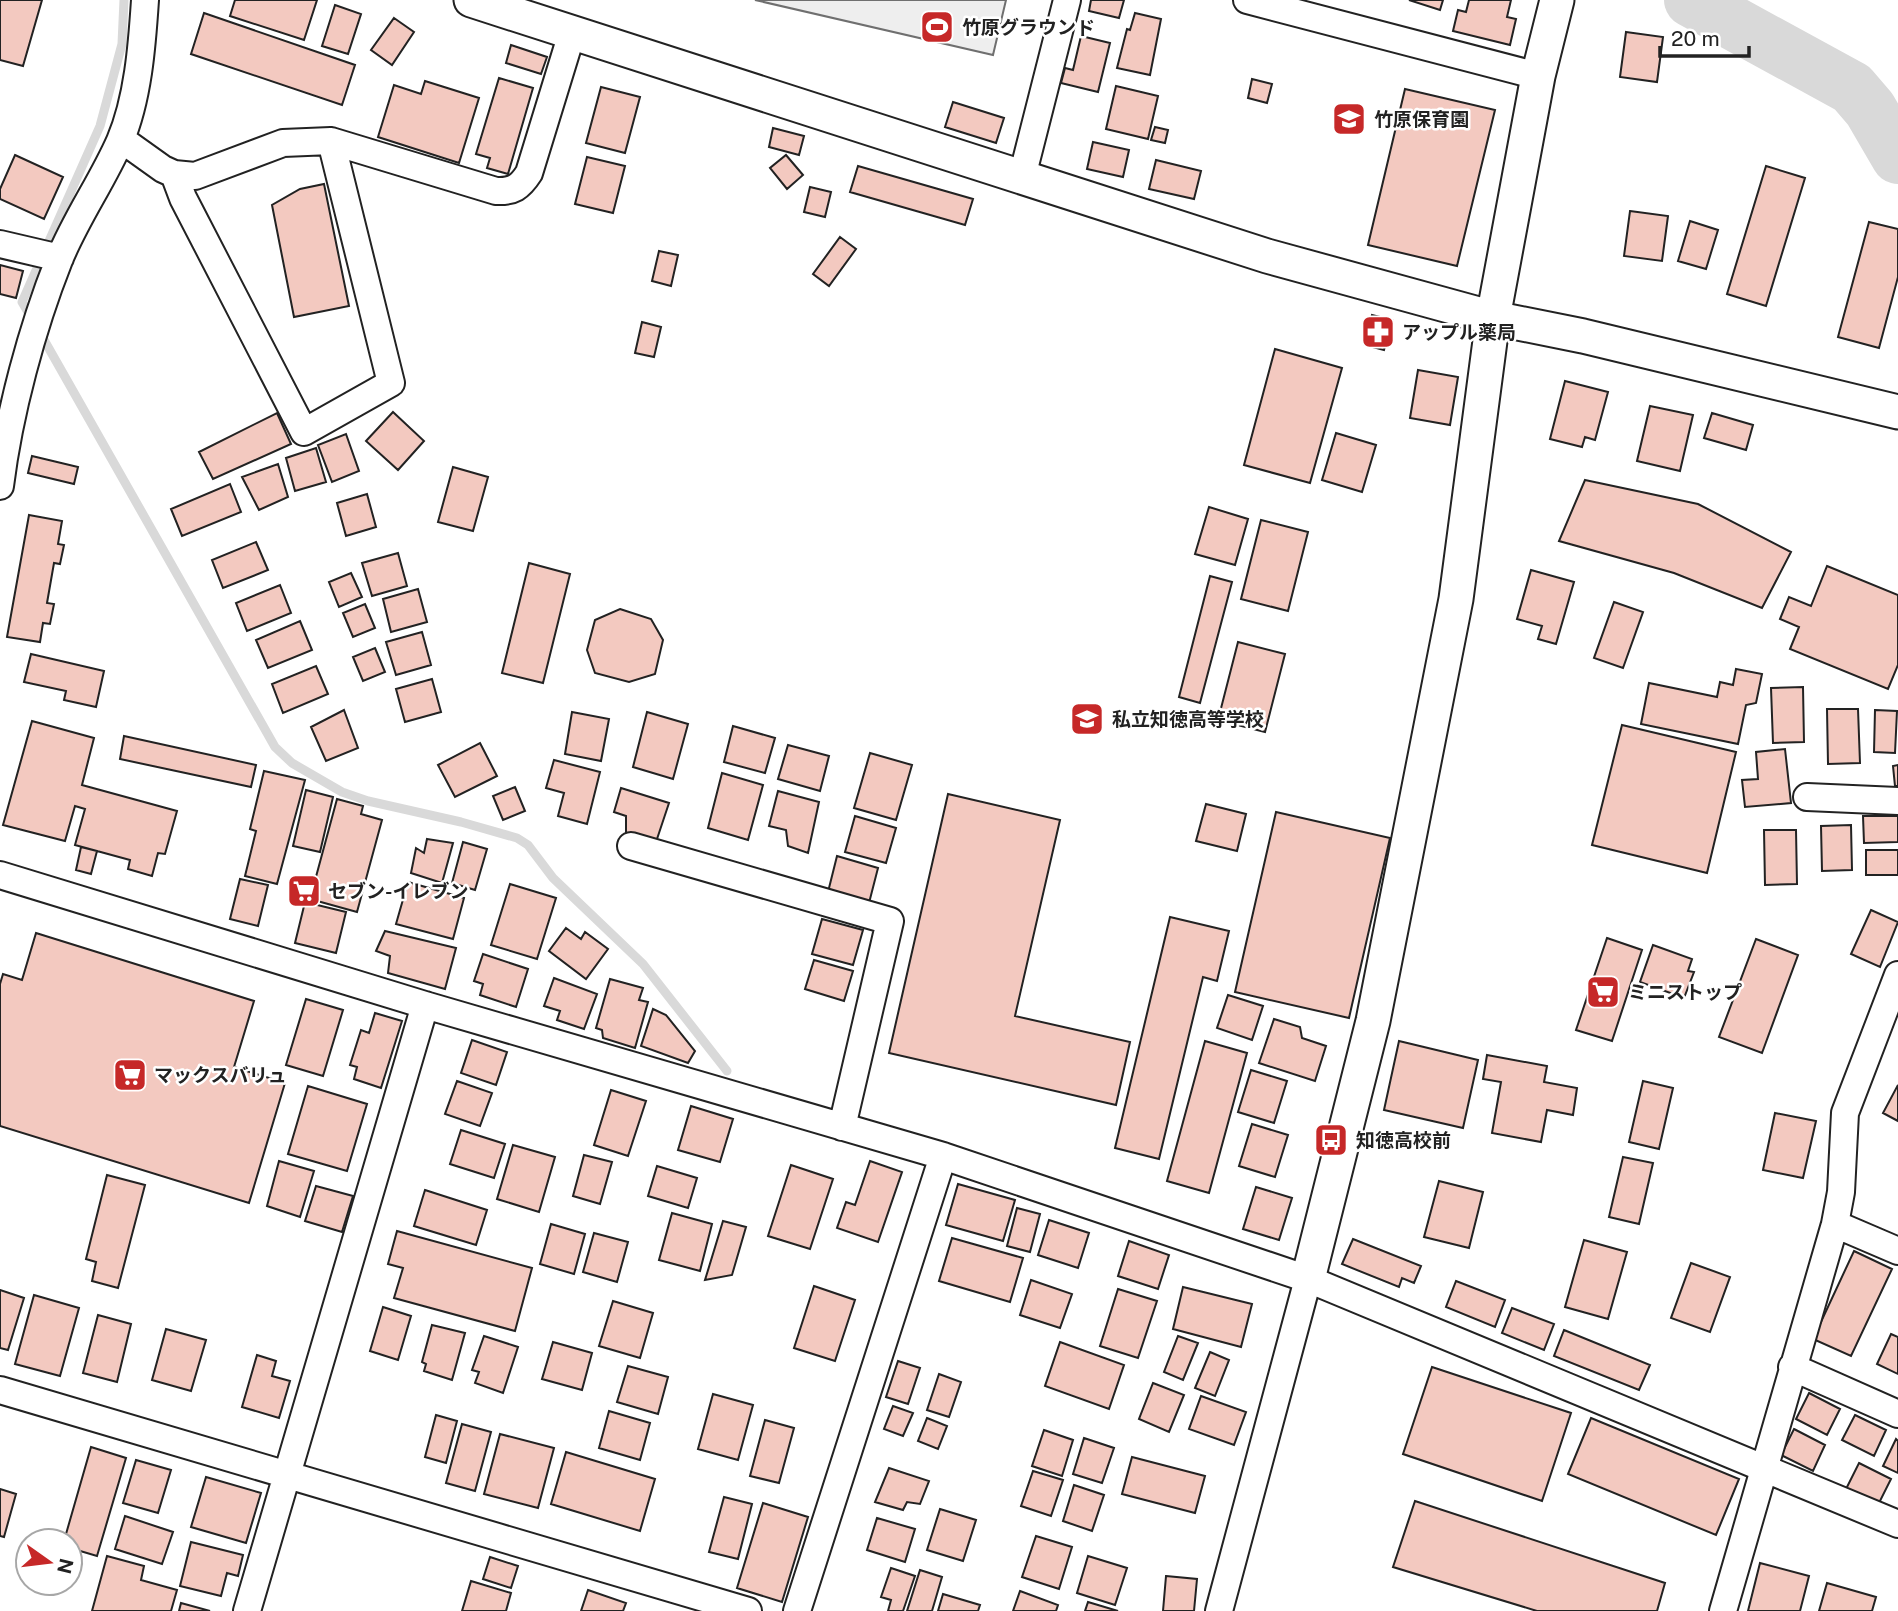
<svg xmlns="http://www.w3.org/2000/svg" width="1898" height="1611" viewBox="0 0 1898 1611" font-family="'Public Sans','Noto Sans JP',sans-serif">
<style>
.green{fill:#eee;stroke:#6f6f6f;stroke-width:2}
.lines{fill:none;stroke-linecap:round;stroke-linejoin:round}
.stream{stroke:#d9d9d9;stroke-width:9}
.river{stroke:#d9d9d9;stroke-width:54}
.building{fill:#f3c9c0;stroke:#222;stroke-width:2}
.minor-casing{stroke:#222;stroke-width:30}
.tertiary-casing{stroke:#222;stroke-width:37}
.minor{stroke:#fff;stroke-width:26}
.tertiary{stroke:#fff;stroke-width:33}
.labels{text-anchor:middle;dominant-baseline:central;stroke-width:5;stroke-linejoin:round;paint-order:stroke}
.poi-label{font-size:19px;font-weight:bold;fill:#222;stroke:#fff;text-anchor:start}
</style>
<rect width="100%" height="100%" fill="#fff"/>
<!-- green -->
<path class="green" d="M755,0h251l-13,55z"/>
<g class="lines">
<!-- stream -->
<path class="stream" d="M32,319l-10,-17 78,-176 22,-82 2,-44
M39,331l236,416 17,16 50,29 26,9 93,21 56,16 11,7 25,33 90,86 84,107"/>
<!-- river -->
<path class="river" d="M1691,0l161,88 18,21 28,48"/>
</g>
<!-- building -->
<path class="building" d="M0,0h42l-19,66 -23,-6z
M235,0h82l-13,40 -74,-24z
M1091,0h33l-5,18 -30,-7z
M1409,0h34l-3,10z
M1469,0h42l-4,17 9,2 -6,26 -57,-14 5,-21 8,2z
M335,5l26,9 -13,40 -26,-8z
M204,13l151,52 -13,40 -151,-51z
M1135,13l26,6 -11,56 -33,-7 10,-39 3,1z
M394,18l20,14 -22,33 -21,-15z
M1626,32l37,5 -6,45 -37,-5z
M1081,36l29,7 -12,49 -37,-9 4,-15 8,2z
M511,45l36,12 -6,17 -35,-11z
M499,78l34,10 -25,86 -21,-6 3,-10 -14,-4z
M1252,79l20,5 -5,19 -19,-5z
M425,81l54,17 -20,65 -81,-26 16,-52 27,9z
M1116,86l42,10 -10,43 -42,-10z
M601,87l39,10 -15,56 -39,-10z
M1405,89l90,21 -38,156 -89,-21z
M953,102l51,16 -8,25 -51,-16z
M1155,127l13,3 -3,13 -14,-3z
M773,128l31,8 -5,19 -30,-8z
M1093,142l36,8 -6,27 -36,-8z
M15,155l48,22 -19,42 -44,-20v-10z
M786,155l17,20 -16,14 -17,-21z
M587,157l38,9 -12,47 -38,-9z
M1156,160l45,11 -7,28 -45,-10z
M858,166l115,33 -8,26 -115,-33z
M1766,166l39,12 -39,128 -39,-12z
M324,184l25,122 -55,11 -22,-112 28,-16z
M810,187l21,5 -6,25 -21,-5z
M1630,211l38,5 -6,45 -38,-5z
M1690,221l28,9 -12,39 -28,-8z
M1869,222l29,7v48l-19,71 -41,-11z
M840,237l16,12 -27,37 -16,-12z
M659,251l19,4 -7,31 -19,-5z
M0,265l23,6 -7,27 -16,-4z
M1372,315l20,5 -8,30 -19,-5z
M642,322l19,5 -7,30 -19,-4z
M1275,349l67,19 -32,115 -66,-18z
M1418,370l40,7 -8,48 -40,-7z
M1565,381l43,11 -13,48 -10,-3 -3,10 -32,-8z
M1650,406l43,9 -13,56 -43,-10z
M393,412l31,29 -26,29 -32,-29z
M277,413l14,31 -78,35 -14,-27z
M1712,413l41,12 -7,25 -42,-12z
M1336,433l40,12 -14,47 -40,-12z
M346,434l13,37 -27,11 -14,-37z
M316,448l10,34 -31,9 -9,-33z
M32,456l46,11 -4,17 -46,-11z
M278,464l10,33 -29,13 -17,-33z
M453,467l35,10 -15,54 -35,-9z
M1585,480l113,24 93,48 -29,56 -88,-35 -115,-32z
M230,484l11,28 -59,24 -11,-27z
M367,494l9,33 -30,9 -9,-33z
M1209,507l39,12 -13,46 -40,-11z
M29,515l33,6 -4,23 6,1 -4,19 -6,-1 -7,40 7,1 -4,20 -7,-1 -3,19 -33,-5z
M1261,520l47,12 -20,79 -47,-12z
M256,542l12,28 -45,18 -11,-28z
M398,553l9,33 -35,10 -10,-33z
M529,563l41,11 -27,109 -41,-10z
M1827,566l71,29v70l-10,24 -98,-40 9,-22 -19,-8 9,-22 22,9z
M1531,570l43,12 -18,62 -18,-5 4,-13 -25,-7z
M351,573l11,24 -23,10 -10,-25z
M1210,576l22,6 -32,121 -21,-6z
M280,585l11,28 -44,18 -11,-28z
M418,589l9,33 -36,10 -8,-33z
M1614,602l29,10 -20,56 -29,-10z
M365,604l10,24 -22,9 -10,-24z
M620,609l31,10 12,21 -8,34 -26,8 -34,-9 -8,-23 8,-30z
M300,621l12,29 -44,18 -12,-28z
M422,632l9,33 -35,10 -10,-33z
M1238,642l47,12 -20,78 -47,-12z
M375,648l10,24 -22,9 -10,-24z
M31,654l73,17 -8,36 -32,-7 2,-9 -42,-9z
M316,666l12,28 -45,19 -11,-29z
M1736,669l26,5 -6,29 -10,2 -8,39 -97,-20 8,-41 68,14 3,-15 13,3z
M432,679l9,33 -36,10 -9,-33z
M1803,687l1,55 -31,1 -2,-55z
M1827,709h31l2,54 -32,1z
M344,710l14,38 -32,13 -15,-34z
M1875,710l22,1 -2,42 -21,-1z
M572,712l37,7 -8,42 -36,-7z
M647,712l41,12 -15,55 -40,-12z
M32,721l62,17 -12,47 95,26 -12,43 -7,-1 -6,23 -24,-7 2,-9 -55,-15 10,-36 -10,-3 -10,35 -62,-16z
M1622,725l114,27 -29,121 -115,-28z
M733,726l42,12 -10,35 -41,-11z
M124,736l132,29 -5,22 -131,-28z
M480,743l17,33 -42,21 -17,-32z
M788,745l41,11 -9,35 -42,-12z
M1785,749l6,54 -46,4 -3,-27 16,-1 -2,-27z
M870,753l42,12 -16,55 -42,-12z
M554,760l46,12 -13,52 -29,-8 6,-23 -18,-5z
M1898,765v21h-3l-2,-20z
M264,771l41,9 -28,104 -32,-8 11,-45 -6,-2z
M722,773l41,12 -15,55 -40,-12z
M515,787l10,24 -22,9 -10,-24z
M621,788l48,15 -13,39 -30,-9v-17l-12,-4z
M306,790l27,7 -13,55 -27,-6z
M778,791l41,11 -11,51 -20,-7 -2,-16 -17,-4z
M948,794l112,26 -45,196 115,26 -14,63 -227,-52z
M337,799l26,7 -2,8 21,6 -25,92 -47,-13z
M1206,804l40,10 -9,37 -41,-10z
M1276,812l114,26 -41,180 -114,-26z
M855,816l41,12 -10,35 -41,-11z
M1863,816h35v26l-34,1z
M1851,825l1,45 -30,1 -1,-45z
M1764,830h32l1,54 -32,1z
M427,839l26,4 -11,40 -31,-10 5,-25 8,5z
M463,842l24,7 -12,41 -23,-7z
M81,847l16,4 -6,23 -15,-4z
M1866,850h32v25h-32z
M837,856l41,12 -9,35 -41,-11z
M240,879l28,6 -10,41 -28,-7z
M408,882l56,16 -11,41 -57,-15z
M510,884l46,14 -19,61 -46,-14z
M305,902l41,10 -10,41 -41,-10z
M1871,910l27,12 -18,45 -29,-13z
M1170,917l59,14 -12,50 -14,-4 -44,182 -44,-11z
M822,919l41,11 -10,35 -41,-11z
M566,928l15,11 4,-7 23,17 -22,30 -37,-28z
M385,931l71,17 -11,41 -57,-16 2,-17 -14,-5z
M36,933l218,68 -20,66 51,16 -36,120 -249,-77v-142l3,-10 19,6z
M1607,938l35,12 -30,91 -36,-11z
M1756,939l42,16 -36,98 -43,-16z
M1653,945l39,14 -4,12 6,1 -10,26 -44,-16z
M483,954l45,15 -12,38 -36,-12 3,-11 -9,-3z
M814,960l39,11 -9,30 -39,-12z
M554,978l43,16 -13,35 -27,-9 3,-9 -16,-5z
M610,979l33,9 -4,12 9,2 -13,46 -32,-10 -1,-8 -6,-2z
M1228,995l35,11 -11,34 -35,-12z
M306,999l37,11 -20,66 -37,-11z
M653,1009l13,6 29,36 -7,12 -47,-17z
M375,1013l27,8 -21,67 -27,-9 3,-12 -7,-2 11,-35 8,3z
M1274,1019l26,8 2,11 24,8 -11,35 -56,-18z
M472,1040l35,12 -11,33 -35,-12z
M1205,1041l42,12 -38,140 -42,-12z
M1399,1041l79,19 -15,68 -79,-18z
M1487,1055l60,11 -3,16 33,6 -4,27 -26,-5 -6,32 -49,-9 9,-51 -18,-3z
M1251,1070l36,11 -13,42 -36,-11z
M457,1081l35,12 -12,33 -35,-12z
M1643,1081l30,7 -14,61 -30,-7z
M1898,1085v36l-15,-8z
M308,1086l59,18 -20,67 -59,-17z
M611,1090l35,11 -18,55 -34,-11z
M691,1106l42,13 -13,43 -42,-12z
M1775,1113l41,8 -13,57 -40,-8z
M1252,1124l36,11 -13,42 -36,-11z
M461,1130l44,14 -11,34 -44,-14z
M513,1145l42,12 -16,55 -42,-13z
M584,1155l28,7 -12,42 -27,-8z
M1623,1157l30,6 -14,61 -30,-7z
M279,1161l35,10 -14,46 -33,-11z
M870,1161l32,11 -24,70 -41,-14 9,-26 9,3z
M791,1165l42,14 -23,70 -42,-13z
M657,1166l40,12 -9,30 -40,-12z
M107,1175l38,10 -27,103 -26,-7 4,-19 -10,-3z
M1439,1181l44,11 -14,56 -45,-11z
M958,1184l57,16 -12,41 -57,-16z
M316,1186l37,10 -11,36 -37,-11z
M1256,1187l36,11 -13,42 -36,-11z
M425,1190l62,20 -11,35 -62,-19z
M1017,1208l23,6 -10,38 -23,-6z
M672,1213l40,11 -12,47 -41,-11z
M1049,1220l40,13 -11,35 -40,-13z
M723,1221l23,6 -14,48 -27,5z
M551,1224l34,10 -11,40 -34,-10z
M397,1231l135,37 -17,63 -121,-33 9,-30 -15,-4z
M594,1233l34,9 -11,40 -34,-10z
M952,1238l71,20 -13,44 -71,-21z
M1353,1239l68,27 -7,17 -12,-5 -3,9 -57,-23z
M1584,1240l43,12 -19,67 -43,-12z
M1129,1241l40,14 -11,34 -40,-13z
M1854,1251l38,18 -41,87 -38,-17z
M1691,1263l39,14 -20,55 -39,-14z
M1031,1280l41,14 -12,34 -40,-13z
M1456,1281l49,19 -10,27 -49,-20z
M814,1286l41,14 -20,61 -41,-13z
M1183,1287l69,17 -11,43 -68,-18z
M1118,1289l39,12 -19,57 -38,-12z
M0,1290l24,8 -16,52 -8,-2z
M34,1295l45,13 -19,68 -45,-12z
M613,1301l40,12 -13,45 -41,-12z
M383,1307l28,9 -13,44 -28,-9z
M1512,1308l42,16 -10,26 -42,-17z
M98,1315l33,9 -14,58 -34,-9z
M432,1325l33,8 -13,47 -28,-9 2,-7 -4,-2z
M166,1329l40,11 -15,51 -39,-11z
M1564,1330l86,35 -11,25 -85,-34z
M1891,1334l7,3v37l-21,-10z
M484,1336l34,11 -15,46 -28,-10 4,-11 -7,-2z
M1178,1336l20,7 -15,37 -19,-8z
M553,1342l39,11 -10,37 -40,-11z
M1060,1342l64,23 -15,44 -64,-23z
M1210,1352l19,8 -14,36 -20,-8z
M257,1355l19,6 -4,15 18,5 -11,37 -37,-11z
M898,1361l22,7 -12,36 -22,-7z
M628,1366l40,11 -10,37 -41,-12z
M1432,1367l139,46 -29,88 -139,-47z
M939,1374l22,8 -12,35 -22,-7z
M1153,1383l31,12 -15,37 -30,-13z
M1809,1393l31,16 -13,26 -31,-16z
M713,1394l40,11 -15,55 -40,-11z
M1201,1396l45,16 -12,33 -45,-16z
M893,1406l20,7 -10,23 -19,-7z
M609,1411l41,12 -10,37 -41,-12z
M436,1415l21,6 -11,42 -21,-6z
M1855,1415l31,15 -12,26 -32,-16z
M927,1418l20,8 -9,23 -20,-8z
M1591,1418l148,61 -23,56 -148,-61z
M765,1420l29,8 -15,55 -29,-7z
M462,1424l29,8 -16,59 -29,-8z
M1794,1429l31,16 -12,26 -32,-16z
M1044,1430l29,10 -11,36 -30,-10z
M500,1434l54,14 -16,60 -54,-14z
M1084,1438l30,10 -12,35 -29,-9z
M1896,1439l2,2v32l-15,-7z
M91,1447l35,11 -29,98 -27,-8v-7h-6z
M566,1452l89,27 -15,52 -89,-27z
M1132,1457l73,19 -10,37 -73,-19z
M136,1460l35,10 -13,43 -35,-10z
M1859,1463l32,16 -13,26 -32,-16z
M889,1468l40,13 -9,23 -13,-2 -4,8 -28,-8z
M1033,1471l30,9 -12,36 -30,-10z
M206,1477l55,16 -15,50 -55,-16z
M1074,1485l30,10 -12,36 -29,-10z
M0,1489l16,5 -12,43 -4,-1z
M724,1497l28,7 -14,55 -29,-7z
M1415,1501l250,82 -8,28h-120l-144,-44z
M763,1503l45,14 -26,85 -45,-14z
M940,1509l36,11 -13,41 -36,-11z
M125,1516l48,16 -11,32 -47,-15z
M877,1518l38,11 -10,33 -38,-12z
M1036,1536l36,11 -13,42 -37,-12z
M191,1542l52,13 -5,21 -11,-3 -6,23 -41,-10z
M107,1556l37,10 -3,14 36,10 -6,21h-79z
M1088,1556l39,12 -12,37 -38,-12z
M490,1557l28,9 -7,22 -28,-9z
M1760,1563l49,13 -9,35h-52z
M891,1568l24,8 -12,35h-15l3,-11 -10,-3z
M920,1570l22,7 -10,34h-25z
M1166,1576l31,3 -3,32h-31z
M471,1581l40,12 -5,18h-44z
M1827,1583l49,14 -4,14h-53z
M588,1590l38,13 -3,8h-42z
M1020,1591l38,14 -2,6h-43z
M943,1594l37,11 -2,6h-40z
M1088,1602l30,9h-33z
M181,1603l29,8h-31z"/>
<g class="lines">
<defs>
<path id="minor" d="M1247,0l291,76
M121,139l42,30 11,5 21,2 88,-33 48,-2 165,50c17,1 24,-4 33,-18l43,-140
M174,174l9,24 121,234 87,-49 -60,-242
M1022,177l45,-177
M0,244l60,14
M0,486c9,-73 32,-158 59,-226 17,-42 43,-78 61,-119 18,-42 22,-95 25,-141
M1807,797l91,4
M631,846l259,75 -48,206
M0,875l425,130 518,151 365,123 590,245
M1835,1224l63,27
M1792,1367l106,47
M0,1390l748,221
M247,1611l178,-606
M797,1611l146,-455
M1219,1611l89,-332
M1723,1611l112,-387 6,-32 4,-79 53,-138"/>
<path id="tertiary" d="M471,0l796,256 226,62 90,18 315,76
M1308,1279l65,-258 83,-422 37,-281 45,-242 19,-76"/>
</defs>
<!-- minor casing -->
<use href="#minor" class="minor-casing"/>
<!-- tertiary casing -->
<use href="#tertiary" class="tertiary-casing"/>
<!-- minor -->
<use href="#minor" class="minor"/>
<!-- tertiary -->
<use href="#tertiary" class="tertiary"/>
</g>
<!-- icons -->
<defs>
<symbol id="stadium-square" viewBox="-11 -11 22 22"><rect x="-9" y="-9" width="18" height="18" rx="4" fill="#c62828" stroke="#fff"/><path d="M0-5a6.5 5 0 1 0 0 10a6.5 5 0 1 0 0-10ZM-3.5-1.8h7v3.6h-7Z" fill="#fff"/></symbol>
<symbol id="school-square" viewBox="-11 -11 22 22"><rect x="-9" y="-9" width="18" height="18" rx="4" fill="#c62828" stroke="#fff"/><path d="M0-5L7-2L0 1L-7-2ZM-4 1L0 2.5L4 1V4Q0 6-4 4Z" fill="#fff"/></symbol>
<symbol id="pharmacy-square" viewBox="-11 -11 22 22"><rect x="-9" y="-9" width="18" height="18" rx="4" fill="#c62828" stroke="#fff"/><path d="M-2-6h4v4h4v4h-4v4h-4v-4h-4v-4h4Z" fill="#fff"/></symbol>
<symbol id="supermarket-square" viewBox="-11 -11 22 22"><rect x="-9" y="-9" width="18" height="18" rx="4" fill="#c62828" stroke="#fff"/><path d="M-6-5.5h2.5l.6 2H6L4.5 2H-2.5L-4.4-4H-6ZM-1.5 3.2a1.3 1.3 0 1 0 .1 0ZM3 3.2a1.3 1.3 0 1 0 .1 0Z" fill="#fff"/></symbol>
<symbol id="bus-square" viewBox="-11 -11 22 22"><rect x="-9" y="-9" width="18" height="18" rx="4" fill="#c62828" stroke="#fff"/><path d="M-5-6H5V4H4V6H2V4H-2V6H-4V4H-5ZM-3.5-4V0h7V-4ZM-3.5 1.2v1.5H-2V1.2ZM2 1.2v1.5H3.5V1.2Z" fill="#fff"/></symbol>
</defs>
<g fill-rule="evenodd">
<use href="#stadium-square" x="918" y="8" width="38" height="38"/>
<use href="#school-square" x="1330" y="100" width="38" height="38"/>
<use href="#pharmacy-square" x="1359" y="313" width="38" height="38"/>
<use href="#school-square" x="1068" y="700" width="38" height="38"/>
<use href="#supermarket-square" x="285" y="872" width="38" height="38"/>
<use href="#supermarket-square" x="1584" y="973" width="38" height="38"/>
<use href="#supermarket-square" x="111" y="1056" width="38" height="38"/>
<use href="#bus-square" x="1312" y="1121" width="38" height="38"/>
</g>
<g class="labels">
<!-- poi labels -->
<g class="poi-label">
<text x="962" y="27">竹原グラウンド</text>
<text x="1374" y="119">竹原保育園</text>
<text x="1402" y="332">アップル薬局</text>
<text x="1112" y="719">私立知徳高等学校</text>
<text x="328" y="891">セブン-イレブン</text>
<text x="1628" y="992">ミニストップ</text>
<text x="154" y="1075">マックスバリュ</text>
<text x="1356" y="1140">知徳高校前</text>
</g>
</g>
<!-- north arrow -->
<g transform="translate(49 1562) rotate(104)"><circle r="33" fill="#ffffff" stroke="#a7a7a7" stroke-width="2"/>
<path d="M0-5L12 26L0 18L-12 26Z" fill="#c62828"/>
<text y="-10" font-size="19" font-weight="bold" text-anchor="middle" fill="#222222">N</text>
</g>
<!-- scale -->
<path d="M1660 46v10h89v-10" fill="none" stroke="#222222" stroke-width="3.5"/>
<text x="1671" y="46" font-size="21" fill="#222222" stroke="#ffffff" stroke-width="5" paint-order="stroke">20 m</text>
</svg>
